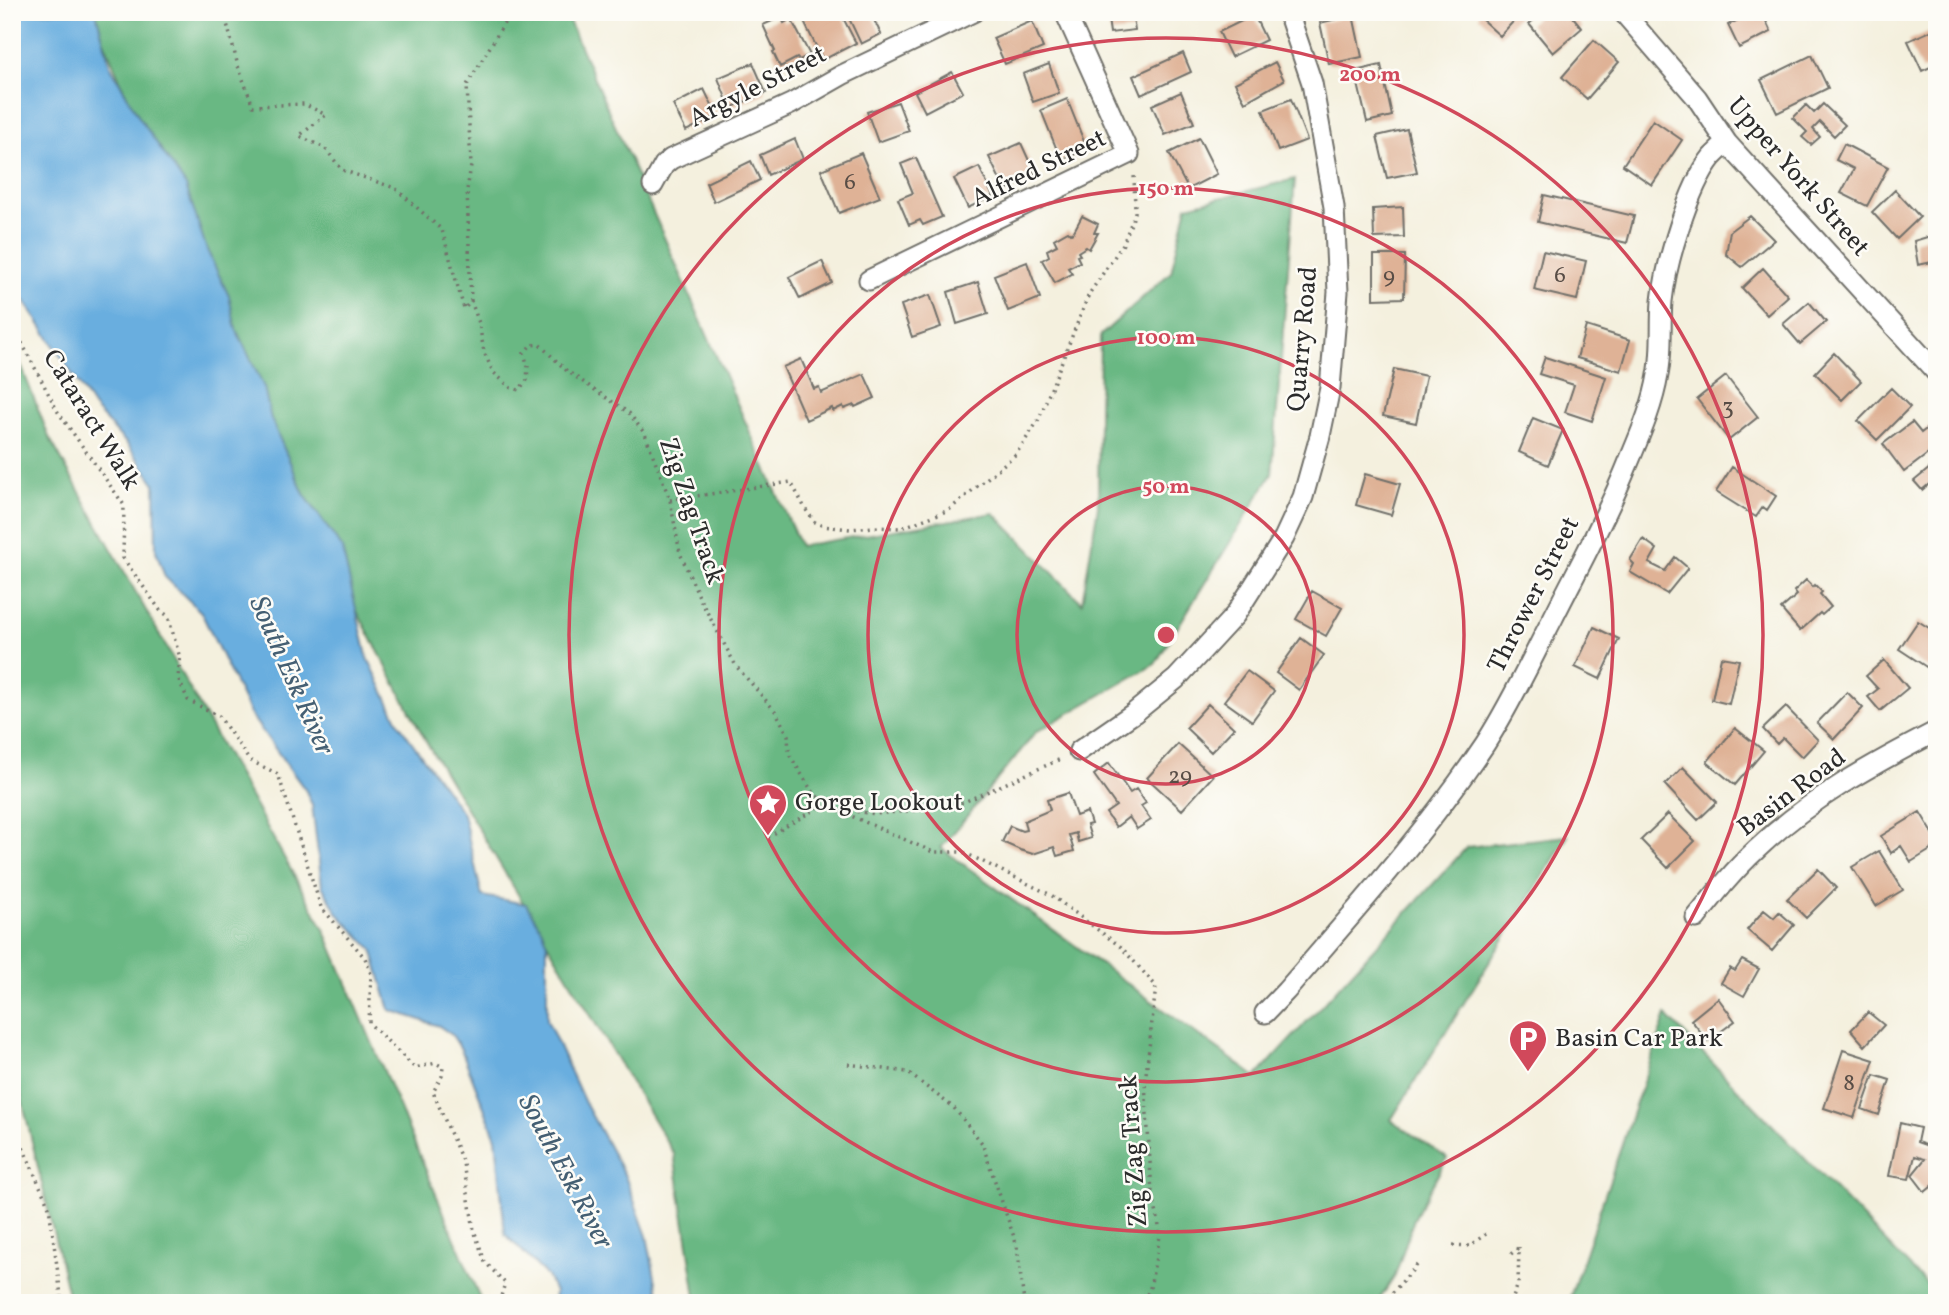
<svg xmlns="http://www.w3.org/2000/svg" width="1949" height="1315" viewBox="0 0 1949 1315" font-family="Vollkorn,serif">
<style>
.forest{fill:#69b883;stroke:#4a7257;stroke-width:2}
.water{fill:#69aedf;stroke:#4a6c85;stroke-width:2}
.building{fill:#dfb296}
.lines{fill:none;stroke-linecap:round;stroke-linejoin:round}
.minor-casing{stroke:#71706a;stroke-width:23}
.path{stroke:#71706a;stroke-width:3.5;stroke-dasharray:2 5;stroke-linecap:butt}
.minor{stroke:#fff;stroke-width:19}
.ring{fill:none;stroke:#d1495b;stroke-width:3.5}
.labels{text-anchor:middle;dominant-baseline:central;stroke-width:5;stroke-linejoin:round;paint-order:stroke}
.number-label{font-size:23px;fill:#584d46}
.street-label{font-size:26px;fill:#2b2b2b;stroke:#fdfcf7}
.poi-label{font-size:26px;fill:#2b2b2b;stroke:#fdfcf7;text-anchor:start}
.water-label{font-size:28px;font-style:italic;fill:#445f73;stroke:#fdfcf7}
.centre{fill:#d1495b;stroke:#fdfcf7;stroke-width:3.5}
.ring-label{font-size:21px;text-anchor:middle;font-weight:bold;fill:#d1495b;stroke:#fdfcf7;stroke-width:5;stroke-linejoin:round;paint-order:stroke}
</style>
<rect width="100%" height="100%" fill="#fdfcf7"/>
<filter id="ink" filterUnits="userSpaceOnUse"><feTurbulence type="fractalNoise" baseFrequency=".0143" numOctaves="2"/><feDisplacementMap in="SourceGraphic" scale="14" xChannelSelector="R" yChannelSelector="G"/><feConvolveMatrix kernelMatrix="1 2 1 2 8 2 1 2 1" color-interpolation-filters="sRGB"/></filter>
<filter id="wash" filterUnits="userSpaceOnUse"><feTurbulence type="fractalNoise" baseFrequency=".00686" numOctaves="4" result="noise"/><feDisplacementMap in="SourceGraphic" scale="28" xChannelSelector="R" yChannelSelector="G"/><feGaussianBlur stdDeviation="1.57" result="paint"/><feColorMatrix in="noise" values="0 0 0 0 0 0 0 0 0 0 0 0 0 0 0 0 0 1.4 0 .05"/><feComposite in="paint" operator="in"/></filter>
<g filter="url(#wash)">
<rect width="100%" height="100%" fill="#f4f0de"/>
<!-- forest -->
<path class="forest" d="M92,12h473l235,534 194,-33 88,90 16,-97 2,-170 71,-64 16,-66 108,-27 -23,295 -117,190 -119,68 -95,116 315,229 211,-230 101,-11 -177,284 56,38 -33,61 -19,57 -18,27h-680l-23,-149 -247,-411 -153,-288z
M12,342l37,95 275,492 158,374h-412l-58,-246z
M1666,1015l266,275 5,-4v17h-369z"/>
<!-- water -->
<path class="water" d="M12,12h84l14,53 29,52 47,69 21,64 22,46 7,33 28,58 7,32 33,75 38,54 25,108 32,68 64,90 19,82 44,8 16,26 5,14v76l38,83 40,73 22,60 13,67h-106l1,-11 -8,-16 -42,-42 -9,-96 -35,-89 -9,-14 -13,-9 -49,-16 -18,-61 -34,-35 -16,-28 -10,-81 -6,-14 -56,-77 -49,-102 -36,-35 -9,-26 -1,-67 -28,-40 -33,-36 -82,-127z"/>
<g id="blocks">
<!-- building -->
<path class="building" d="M804,12h36l16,31 -33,17 -21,-42z
M846,12h24l11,22 -20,10z
M1107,12h25l3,18 -25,3z
M1481,12h41l-22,24 -22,-20z
M1543,12h26l13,16 -29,25 -24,-29z
M1754,12h8l9,20 -32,16 -11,-23z
M1254,15l12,25 -35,17 -12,-25z
M1353,15l9,42 -33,7 -9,-41z
M781,17l3,6 7,-4 19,36 -11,5 -2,-2 -17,9 -7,-15 2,-1 -12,-26z
M1032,21l11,27 -38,16 -12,-26z
M1937,28v36l-15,7 -14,-30z
M1594,40l25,22 -32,37 -25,-22z
M1183,53l8,19 -50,23 -8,-19z
M1812,55l16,33 -51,25 -16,-33z
M1275,62l9,18 -39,22 -10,-19z
M753,63l13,30 -36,15 -12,-30z
M1049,64l10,29 -26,9 -10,-28z
M1381,65l11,51 -25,6 -12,-51z
M952,72l11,20 -38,20 -10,-20z
M704,89l13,27 -31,15 -13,-26z
M1181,92l13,31 -29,12 -13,-30z
M1067,99l20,50 -26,11 -20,-50z
M1291,99l16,41 -29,11 -15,-41z
M898,102l11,29 -31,11 -11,-30z
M1823,104l22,21 -11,11 -14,-14 -7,7 7,8 -9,8 -9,-8 5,-5 -14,-14 13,-13 8,8z
M1653,120l29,20 -30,45 -29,-20z
M1407,129l10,43 -30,6 -10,-42z
M1199,138l18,36 -29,15 -19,-36z
M795,139l8,20 -35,16 -8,-20z
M1021,143l15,33 -31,14 -16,-33z
M1844,144l44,23 -21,39 -26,-13 13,-24 -18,-9z
M861,153l19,44 -41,16 -18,-43z
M916,158l26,59 -19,8 -3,-5 -11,5 -11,-26 15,-6 -12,-29z
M751,161l9,19 -46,22 -8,-19z
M979,167l14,29 -25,12 -14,-29z
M1895,190l25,27 -23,22 -25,-27z
M1544,195l90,21 -7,27 -89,-21z
M1403,207l1,30 -30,1 -1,-29z
M1082,216l16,8 -4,9h4l-9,16 -3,-2 -8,5 2,3 -3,1 3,6 -12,6 4,6 -17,9 -13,-23 7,-4 -2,-6 10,-5 -3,-6 14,-8 3,3 2,-1z
M1750,216l24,24 -32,27 -16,-13 4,-23z
M1937,234v27l-19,4 -4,-24z
M1543,251l43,10 -9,39 -43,-10z
M1374,255h31l-1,43 -30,1z
M822,261l10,22 -32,16 -11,-22z
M1027,262l13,36 -32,13 -14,-36z
M1763,268l25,28 -21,19 -25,-27z
M978,282l10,32 -31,10 -9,-32z
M930,295l11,32 -29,10 -11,-32z
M1809,302l17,20 -26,22 -17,-20z
M1586,326l44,14 -9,31 -44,-13z
M1834,353l27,28 -19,19 -27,-27z
M1545,357l61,20 -14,44 -27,-9 9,-27 -35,-11z
M801,359l13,30 5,-2 2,6 43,-19 11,24 -20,9 -1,-2 -10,4 -1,-3 -10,5 -1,-3 -26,12 -23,-53z
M1394,369l32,7 -10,47 -33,-7z
M1726,376l32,41 -29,23 -32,-41z
M1891,388l19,19 -33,33 -19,-19z
M1533,418l30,12 -15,35 -29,-13z
M1912,422l9,11 14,-11 2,3v22l-33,25 -21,-28z
M1732,467l44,29 -9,14 -4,-3 -7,10 -40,-25z
M1930,468l5,6 2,-2v20l-8,-8 -7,6 -8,-9z
M1365,474l35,10 -9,31 -35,-10z
M1643,539l14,10 -8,14 16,8 10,-14 13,11 -21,26 -37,-22 4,-8 -4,-4z
M1806,580l7,7 2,-2 7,7 -2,2 11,13 -9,8 -2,-2 -20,18 -19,-22 16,-14 -3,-4z
M1312,591l30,17 -16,28 -30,-17z
M1918,621l19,12v41l-38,-25z
M1594,627l25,12 -19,40 -25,-12z
M1301,638l23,17 -25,35 -23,-17z
M1721,657l18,3 -10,44 -17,-4z
M1884,660l24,28 -28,23 -12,-14 10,-8 -12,-13z
M1247,671l27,20 -22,30 -28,-20z
M1847,692l16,16 -29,31 -17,-16z
M1208,704l26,24 -23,24 -25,-24z
M1786,707l32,33 -16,17 -19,-19 -6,6 -14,-15z
M1735,728l29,23 -29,34 -28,-23z
M1178,744l35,32 -31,34 -35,-32z
M1109,763l21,30 6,-4 10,14 -5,3 10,14 -14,9 -8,-12 -13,10 -10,-14 10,-7 -22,-31z
M1683,767l34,35 -19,18 -33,-35z
M1068,793l8,23 11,-4 4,12 -4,1 4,13 -13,4 -2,-9 -7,2 5,16 -17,5 -3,-9 -21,7 -13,-4 -18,-8 8,-16 12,5 4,-1 -2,-9 26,-11 -3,-10z
M1920,812l17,28v6l-26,16 -10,-16 -10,7 -10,-17z
M1668,814l27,27 -27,27 -27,-28z
M1879,851l24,39 -27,16 -24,-39z
M1818,869l18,19 -30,30 -19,-19z
M1764,910l10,8 5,-6 15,13 -22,26 -25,-21z
M1742,960l17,9 -15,27 -23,-13 9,-15 5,3z
M1718,998l17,23 -27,20 -17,-21z
M1868,1012l16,13 -19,21 -14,-16z
M1843,1050l31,10 -20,58 -30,-10z
M1874,1075l16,5 -11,35 -17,-6z
M1900,1123l20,5 -3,14 14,5 6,-9v44l-12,10 -13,-17 13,-16 -10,-3 -6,23 -20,-3z"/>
</g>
</g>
<g filter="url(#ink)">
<use href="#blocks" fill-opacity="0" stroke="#71706a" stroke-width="2"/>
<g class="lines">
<defs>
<path id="minor" d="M1623,12l74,86 30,45 210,230
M653,185l11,-20 7,-6 120,-55 51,-29 131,-63
M869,280l260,-126 -64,-142
M1079,751l55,-38 42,-34 59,-64 49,-77 19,-41 17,-61 10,-48 8,-96 -4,-85 -22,-124 -24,-71
M1696,918c19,-24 38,-48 61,-69 52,-50 116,-85 180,-118
M1265,1013l21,-22c69,-80 140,-159 199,-247 26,-40 46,-84 68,-126 25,-50 53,-100 74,-152 12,-29 26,-60 31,-91 5,-24 2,-49 4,-74 4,-37 26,-114 50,-144 5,-5 10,-10 15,-14"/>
</defs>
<!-- minor casing -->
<use href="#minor" class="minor-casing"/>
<!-- path -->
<path class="path" d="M224,12l14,54 15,40 51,-2 22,11 -27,21 26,12 17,22 53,18 47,42 22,79 7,-8 8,22 5,29 9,20 18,16 8,2 8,-10 1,-13 -4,-14 7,-8 8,-1 28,27 62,42 16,21 25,66 10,53 21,48 35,65 40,46 12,23 1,19 21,34 14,16 109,48h30l88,43 70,52 35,39 -11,97 7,110 6,26 2,17 -10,52 -7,15
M471,301l-4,-111 4,-24 -4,-81 44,-73
M12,324l46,88 66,93 -1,53 37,52 8,6 12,42 -2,20 10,22 31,16 30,44 29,14 43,133 44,51 6,16 -2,49 46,45 21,-5 7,4 -1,9 -9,16 30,71 11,67 11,32 20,21 -6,20
M670,500l121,-18 15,28 9,12 8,4 27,3 24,-2 27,1 48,-18 67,-56 22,-33 51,-127 34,-50 12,-31 -1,-40
M836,809l40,5 55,-5 33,-7 99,-44
M768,837l56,-33
M848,1064l59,8 47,36 28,35 35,103 7,57
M12,1122l37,85 13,96
M1453,1245l16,1 17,-12
M1511,1254l8,-7
M1383,1303l35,-39
M1511,1303l7,-19 1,-37"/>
<!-- minor -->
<use href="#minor" class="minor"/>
</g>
</g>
<!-- distance rings -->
<g class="ring">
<circle cx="1166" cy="635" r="149"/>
<circle cx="1166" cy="635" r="298"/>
<circle cx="1166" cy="635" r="447"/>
<circle cx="1166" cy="635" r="597"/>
</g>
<!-- icons -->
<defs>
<symbol id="sight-pin" viewBox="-11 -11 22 30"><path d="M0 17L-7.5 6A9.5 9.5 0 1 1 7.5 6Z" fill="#d1495b" stroke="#fdfcf7"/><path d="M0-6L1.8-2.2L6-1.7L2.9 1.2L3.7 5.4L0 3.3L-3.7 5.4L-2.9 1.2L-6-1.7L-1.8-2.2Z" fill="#fff"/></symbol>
<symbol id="parking-pin" viewBox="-11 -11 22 30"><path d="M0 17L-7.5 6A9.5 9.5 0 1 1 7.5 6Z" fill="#d1495b" stroke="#fdfcf7"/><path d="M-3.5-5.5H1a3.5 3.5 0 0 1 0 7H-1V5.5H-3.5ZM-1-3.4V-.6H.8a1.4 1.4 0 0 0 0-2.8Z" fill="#fff"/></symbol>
</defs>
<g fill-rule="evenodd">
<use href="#sight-pin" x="746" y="781" width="44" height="60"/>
<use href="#parking-pin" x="1506" y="1017" width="44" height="60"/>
</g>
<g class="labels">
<!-- number labels -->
<g class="number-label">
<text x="850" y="183">6</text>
<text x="1560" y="276">6</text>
<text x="1389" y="277">9</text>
<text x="1728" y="408">3</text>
<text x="1180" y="777">29</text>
<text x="1849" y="1084">8</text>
</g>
<!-- street labels -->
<g class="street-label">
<text transform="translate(758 87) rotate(-27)">Argyle Street</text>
<text transform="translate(1039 169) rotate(-26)">Alfred Street</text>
<text transform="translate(1798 177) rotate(49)">Upper York Street</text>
<text transform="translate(1303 339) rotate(-85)">Quarry Road</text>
<text transform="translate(91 420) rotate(58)">Cataract Walk</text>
<text transform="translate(691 511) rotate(71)">Zig Zag Track</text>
<text transform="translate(1534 595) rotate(-63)">Thrower Street</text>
<text transform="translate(1792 793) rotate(-37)">Basin Road</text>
<text transform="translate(1134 1151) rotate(-94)">Zig Zag Track</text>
</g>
<!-- poi labels -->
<g class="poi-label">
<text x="795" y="803">Gorge Lookout</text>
<text x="1555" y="1039">Basin Car Park</text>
</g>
<!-- water labels -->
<g class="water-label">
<text transform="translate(291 676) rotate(66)">South Esk River</text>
<text transform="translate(565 1172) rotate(62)">South Esk River</text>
</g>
</g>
<circle cx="1166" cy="635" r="10" class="centre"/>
<g class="ring-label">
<text x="1370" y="81">200 m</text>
<text x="1166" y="195">150 m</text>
<text x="1166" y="344">100 m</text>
<text x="1166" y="493">50 m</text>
</g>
<!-- margin -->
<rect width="1949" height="1315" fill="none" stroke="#fdfcf7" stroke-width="42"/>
</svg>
